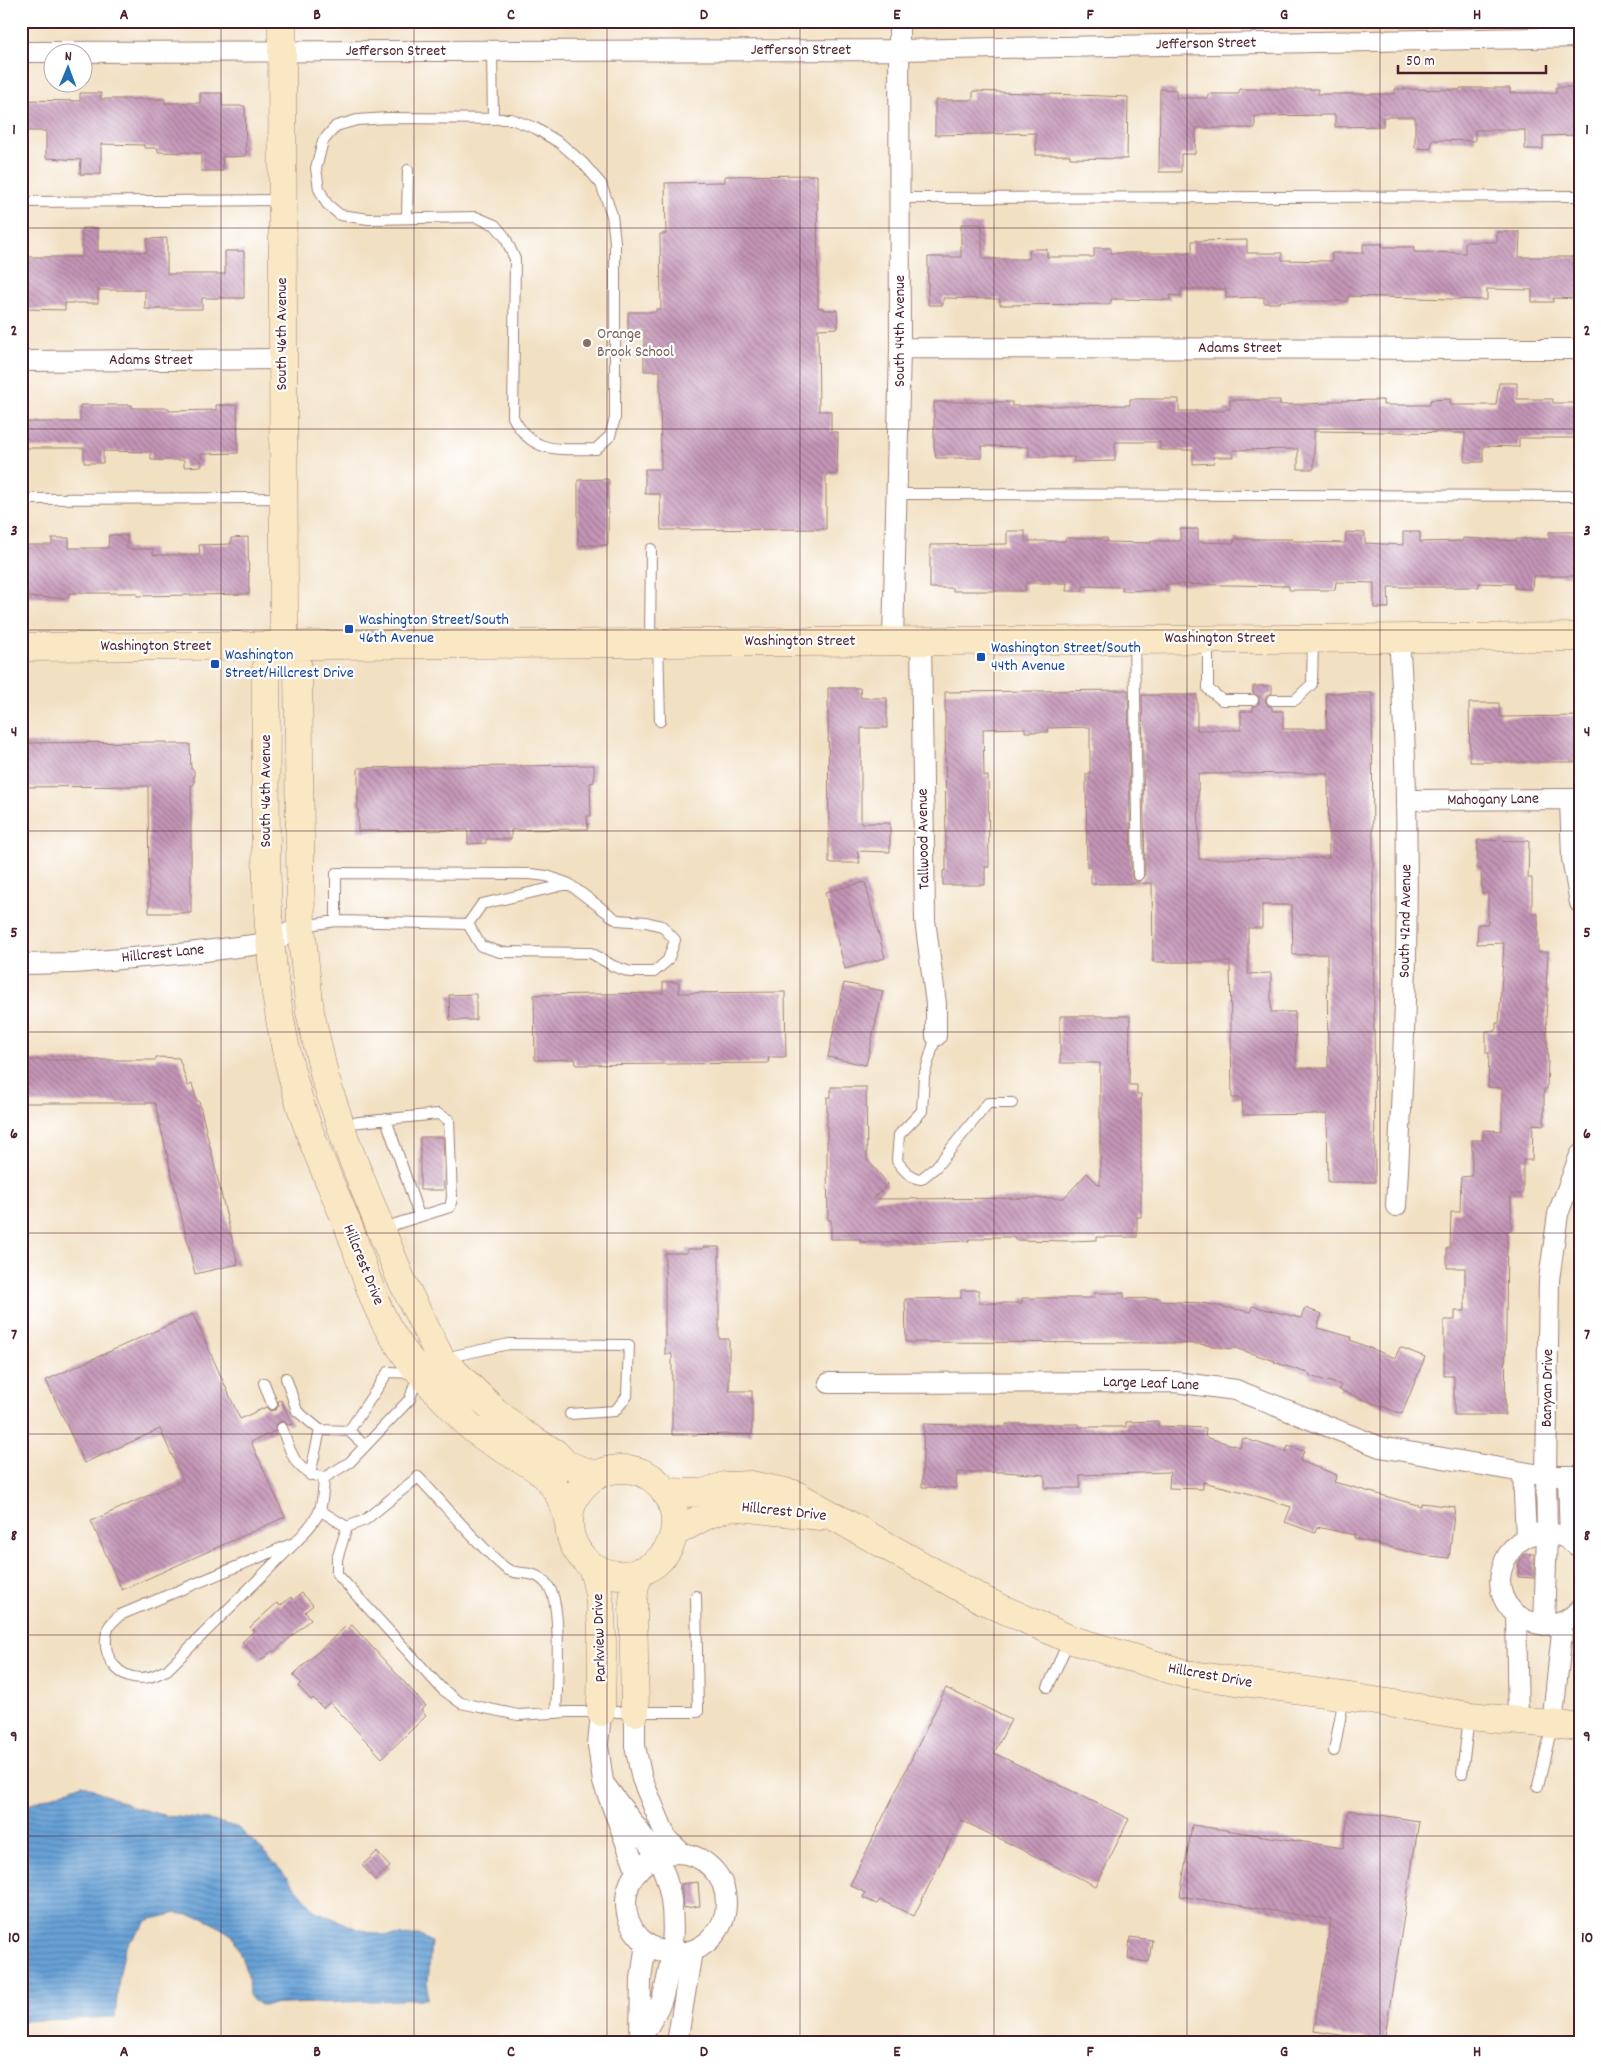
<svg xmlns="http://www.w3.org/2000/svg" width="1601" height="2064" viewBox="0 0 1601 2064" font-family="Dekko,sans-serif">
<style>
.water{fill:url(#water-rules);stroke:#586080}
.building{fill:url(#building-back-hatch);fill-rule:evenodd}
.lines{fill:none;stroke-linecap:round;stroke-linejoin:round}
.lane-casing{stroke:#9e8077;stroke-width:12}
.street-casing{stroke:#9e8077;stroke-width:22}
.secondary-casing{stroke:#9e8077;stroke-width:29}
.lane{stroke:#fff;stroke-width:10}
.street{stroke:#fff;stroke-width:20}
.secondary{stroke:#fae7c3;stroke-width:28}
.grid{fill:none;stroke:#4a1f2b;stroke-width:1;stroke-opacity:0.55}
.education-dot{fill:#8d6e63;stroke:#fff;stroke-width:2}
.transit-dot{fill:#1a4fb4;stroke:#fff;stroke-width:2}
.labels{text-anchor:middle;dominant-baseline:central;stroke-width:4.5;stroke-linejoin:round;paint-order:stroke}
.street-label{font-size:16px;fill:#4a1f2b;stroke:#fff}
.education-label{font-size:16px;fill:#785e54;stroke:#fff;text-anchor:start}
.transit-label{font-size:16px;fill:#164399;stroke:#fff;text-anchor:start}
.neatline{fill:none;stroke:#4a1f2b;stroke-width:2}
.grid-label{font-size:16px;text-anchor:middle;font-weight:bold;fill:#4a1f2b}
</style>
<defs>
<pattern id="water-rules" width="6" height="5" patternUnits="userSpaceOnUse" patternTransform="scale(1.25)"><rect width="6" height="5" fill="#66a0d5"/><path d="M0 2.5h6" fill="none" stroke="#5682ad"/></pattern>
<pattern id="building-back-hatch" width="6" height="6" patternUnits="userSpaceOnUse" patternTransform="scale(1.25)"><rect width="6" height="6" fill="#c394b6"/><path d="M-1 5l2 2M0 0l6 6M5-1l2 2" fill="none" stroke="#a07894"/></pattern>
</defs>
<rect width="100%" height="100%" fill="#fff"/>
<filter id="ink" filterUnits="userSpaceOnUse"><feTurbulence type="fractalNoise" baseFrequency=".02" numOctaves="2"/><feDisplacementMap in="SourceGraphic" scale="10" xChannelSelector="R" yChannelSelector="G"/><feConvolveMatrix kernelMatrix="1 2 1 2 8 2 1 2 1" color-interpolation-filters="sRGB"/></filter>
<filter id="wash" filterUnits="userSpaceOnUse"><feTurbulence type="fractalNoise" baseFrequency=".0096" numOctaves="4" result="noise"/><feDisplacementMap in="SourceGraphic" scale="20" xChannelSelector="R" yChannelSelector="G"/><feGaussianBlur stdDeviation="1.12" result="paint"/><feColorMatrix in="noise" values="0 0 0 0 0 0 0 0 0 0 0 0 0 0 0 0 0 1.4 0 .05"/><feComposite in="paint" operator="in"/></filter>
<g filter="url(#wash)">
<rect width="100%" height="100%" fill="#f2e0c3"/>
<!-- water -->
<path class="water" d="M82,1784l51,23 34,9 42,4 28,7 29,26 50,58 42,18 29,7 32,-1 12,7 -4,57 -167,6 -11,-8 -1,-22 -15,-39 -28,-18 -28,-5 -29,7 -23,28 -6,30 -4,39 -94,4v-213z"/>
<g id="blocks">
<!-- building -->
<path class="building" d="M1556,87h18l2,48 -33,1v13h-18v-19h-50v11l-43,-1 -1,9 -16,-1v-31h-32v9l-48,1v-12l-80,1v12h-59l-1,26h-14v18h-22l1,-83 16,1v8h32v-4h31v-5h79v5h77v-5l65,1v-2h50v5h46z
M973,91l155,6 -1,62 -57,-1v-3h-34v-22l-101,2v-35h38z
M80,93h21v6h64v4h35v-10h22v13h23l1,50 -24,1 1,14h-22v-18l-43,-1v-4h-14v-3l-43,-1v30h-21l1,-14 -35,-2v-27h-25v-31l59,1z
M817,175l1,133h5v2h14l1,18 -20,1 1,82h12v21h7l-1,42h-11v55l-165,1 -1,-36h-15v-25h16l-1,-98h-16v-41h-16v-18h28v-3h5l-1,-75h6l-1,-51 60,-1v-6z
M961,224h21v35h47v-10h18v8h47v-9h17v5h81v-12l55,-1v13h35v7l50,1v-8h31v-9h19v3h32v5l51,1v-11h32v-10h23l-1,25h61v42l-27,-1v4h-21v-12l-45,-1v11l-139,-4v5h-68v2h-16v-6l-38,1v-9h-45v7l-11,-1v5l-59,-1v5l-111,1v-6l-57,-1v7h-15v-48h33z
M82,228h16v24h49v-13l20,-1v36h58v-23h19v47h-42v11h-57v-19h-47v13h-33v7l-44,-1v-52h61z
M1499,383h18v16h36v4h27v35h-61v9l-36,-1v16h-18v-29l-151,-2v38h-16v-20l-65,1 1,7h-21l1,6 -21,1v-14h-33v-8h-45v19l-41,1v-5h-45v-10l-47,-1v12h-46l-2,-13v-43h78v4h58l60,-1v-6h49v12h45v-2h6v-9h50v5l50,-2v-2l53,-1v5h47v-5l20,-1 1,6h45z
M80,405h52v3h37v3l47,-1v-5h21l1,48 -37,1 1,12 -18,1v-7h-33v-8l-48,-1v12h-19v-15h-63v-26h59z
M608,479v66h-30v-65z
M1180,529h18v13l36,1v-4h58v2h13v1l40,1 1,-11 19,1v10l38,2v-13h17v10l43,-1v-3l53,3v-2h33v-7h31v44h-47l-1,13 -18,-1 1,-4 -36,-1v4h-91l1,21h-15v-25l-38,-1 -1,8h-46v-4l-123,-2 -1,6 -43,1 1,-4 -40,-1v5h-17l1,-8h-42v8h-72v-3h-23v-43l77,-1v-13h18v10h40l1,-3h41v4l44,1v-2h29z
M109,535h18v14h26v6h47l-1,-10 32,-1v-6l17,-1 1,57 -112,2v-3h-68v5l-48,-1v-52h31v-7h17v10h39z
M1253,686h19v7l-6,3 -1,4 3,6 4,1v4h11v18h44l-1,-36h46l3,489h-47l-1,-68 -84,1 -1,-17h-10l-2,-136h-77l-1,-79 -61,1v-17h-4l-1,-93h4v-47l-43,1 1,4h-23v-4l-42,1 1,47h4l1,91h-4v18h-42v-14l3,-1 -1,-178 183,-2 3,185 3,6 5,1 6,-7 -3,-180h55v35h44v-19h12v-4l6,-4v-7l-6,-3zM1328,773l1,85 -130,1 -1,-85zM1262,905h30l1,50 34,-1 1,114h-32l-1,-56h-24v-39l-23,1v-46h14z
M828,688h32l1,10h26v30h-26v95h29v29l-33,-1 3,12h-31z
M1469,703h30l1,14 80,-1v46h-110z
M167,742v2h23l1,25 3,1v15h-3v128h-42l-1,-127 -127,1v-44z
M594,765v17l-4,1 1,33h-4l1,13 -77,1v9h-25v4l-18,1v-14l-110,1v-63z
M1478,840l51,1 -1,37h4v36h6v38h10l-2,36h2l-2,29 2,43 -1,29h-3v36l-11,-1 -1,36h-9v34h-12v37h-4l-2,184h-51v-39h-10v-56h11v-9h10v-43h-18v-20h3l1,-36h9l1,-35 11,-1v-36h11v-10l19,1v-43l-14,-1 1,-34h-3v-22h10v-8h3l5,-80 -27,1 1,-20h10v-31h-6l-1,-24h-4z
M865,882l20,76 -40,11 -20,-77z
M663,982h16v11l106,-1 1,65h-17l-1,6 -192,2 -1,-6 -40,1 -1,-65 129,-2z
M844,983l39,8 -17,74 -38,-8z
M476,994v26h-26l-1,-25z
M1060,1016h70l-1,69h8v9h4v123h-4v20h-40v3l-27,1 -55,-1v-3h-30v2h-16v2l-27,1h-82v-3h-29v-19h-3l-1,-55v-68h4v-10h35l1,72 21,25 -15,15 191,-1 23,-25 13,13v-123h-40z
M156,1057l23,1 9,28 4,-2 5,17h2l39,163 -43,10 -40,-171h-134v-43h135z
M420,1137h23l1,53h-24z
M703,1247h16v92h10v52h23v43l-80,1v-81h-7v-101h22v-4h16z
M961,1290h18v13h43v-5h72v-5h30v6l36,-1v3l41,2 50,9 1,-6 49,12 4,-10 17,6 -5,14 34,9 -1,3 45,18 5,-11 25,10 -23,57 -63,-24 2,-5 -32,-9 1,-2 -36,-12 1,-1 -43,-14v2l-32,-5 -29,-1 -265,-1 -1,-43 56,-1z
M193,1314l47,105 26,-12 4,4 5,-1 4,-4 -1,-5 3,-1 11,24 -4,1 -4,-4 -5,1 -4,4 1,5 -25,11 34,75 -163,73 -31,-69 92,-41 -23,-51 -76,34 -38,-83z
M1158,1421v5l48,2 -1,9 35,10 3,-9 43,14 2,-6 16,5 -4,10 37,14 -3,7 87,24v-3l34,4 -6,51 -27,-3 -68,-17 1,-3 -38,-8 -2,6 -30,-11 6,-15 -47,-15 -41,-10v7l-34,-1 1,-16 -90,3v13h-35v-13l-41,-3h-47l-1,16 -34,-1 2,-63 34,1v2h48v-3h73v3h47v-5z
M1525,1554h9v24l-16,-1 1,-15z
M302,1593l11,12 -8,7 6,7 -37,33 -2,-1 -12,10 -18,-19 12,-11 -4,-4 27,-24 3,3 11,-9 2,3z
M352,1625l74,81 -5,4 5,6 -44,42 -52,-56 -7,6 -10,-10 -2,2 -13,-14 3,-3 -8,-8 52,-48 2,2z
M946,1688l65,32 -17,33 135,66 -33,67 -135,-66 -47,96 -34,-16 -3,4 -14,-6 2,-5 -15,-8z
M1349,1810l70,11 -35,221 -70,-11 17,-111 -151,-24 12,-71 151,23z
M377,1852l13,15 -15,13 -13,-15z
M698,1882l2,24 -16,2 -3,-24z
M1130,1937l22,3 -3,22 -21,-3z"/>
</g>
</g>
<g filter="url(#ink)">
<use href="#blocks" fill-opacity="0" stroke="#9e8077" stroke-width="1"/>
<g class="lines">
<defs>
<path id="lane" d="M492,51l1,67
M388,118l123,1 24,9 25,15 23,20 18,21 11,31 3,27v176l-5,18 -14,13c-37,0 -64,6 -83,-32l2,-158 -10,-22 -10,-12 -19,-8 -107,2 -29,-4 -13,-11 -8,-15 -3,-21 7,-27 13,-15 21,-6z
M900,198l680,-2
M21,202l260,-2
M407,218l1,-48
M897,494l683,2
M21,499l261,-1
M1134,640l4,235
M1208,640v49l14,11h31
M650,641l1,-92
M658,643l2,78
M1272,700h23l17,-16 1,-45
M336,921v-48l194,1 17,2 22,8 48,36 29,2 16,4 13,14 -7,20 -14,12h-24l-17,-6 -22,-13 -91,-1 -19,-6 -13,-22
M468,924l14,-20 86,-20
M302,926l34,-5 132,3
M936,1036l-12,40 -2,35 -23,24 -2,26c7,9 13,17 24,18l15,-12 52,-64h24
M386,1119l33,97
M341,1124l97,-10 11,6 3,78 -2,9 -67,21
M444,1358l65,-14 120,1 -2,51 -12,15 -45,3
M286,1378l11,33 23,19 29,1 16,15
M264,1383l8,21
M282,1428c9,25 12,44 42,50l26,-16 60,-63 8,-25
M349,1431l39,-59 28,1
M310,1475l10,-45
M321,1511l26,16
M347,1527l-10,32v15l105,115 19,14 57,12 50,-3h130l-2,-116
M347,1527l18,-7 53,-43c28,29 55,63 86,90 13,12 32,-2 46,22 12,18 7,99 6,124
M296,1542l-176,73c-4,4 -11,9 -12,14 -9,27 11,54 41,48 6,-1 12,-5 18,-7l129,-128c24,-27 26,-27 28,-64
M1048,1687l21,-47
M1334,1751l10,-54
M1462,1774l7,-56
M1538,1786l14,-60"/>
<path id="street" d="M21,52l878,-2 681,-13
M900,348l680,1
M21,361l260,-2
M893,640l7,-292 -1,-327
M921,640l4,280 11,84v32
M1570,799l2,59 8,45
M1406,800l174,-1
M21,964l53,-1 115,-10 80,-10 32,-16
M1396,1206c11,-190 16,-380 3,-569
M829,1383l346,-1 61,8 144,57 166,29h34
M1523,1473l3,64
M1568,1476l2,63
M1580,1548c-64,-56 -120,59 -41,76 16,3 30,-3 41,-15
M1516,1614l2,108
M1544,1625l3,-92 -1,-57 3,-196 9,-66 22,-59
M601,1712l-3,33 5,37 34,90
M635,1712v34l7,33 25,60 15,14
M1552,1725l11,-102
M603,1782c17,25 53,66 62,93 13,37 8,84 -2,121 -4,15 -16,31 -23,45
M626 1903a50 50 0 1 1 100 0a50 50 0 1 1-100 0Z
M640,2038l1,-59 5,-36
M677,2043l15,-92"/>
<path id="secondary" d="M282,21l2,598 1,27 13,21 3,260 9,85 15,66 22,67 54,134 40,80 54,52 25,21 35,21 10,11 30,11
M285,646l-19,23c1,139 -9,282 29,417 13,50 35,95 54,142 14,37 25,82 48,114 16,25 35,45 55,65 8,8 15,18 24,24 41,33 77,29 92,88
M21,647l1559,-10
M569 1522a53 53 0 1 1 106 0a53 53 0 1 1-106 0Z
M665,1492l37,1 23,-7 26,-1 43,9 189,106 86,39 117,35 158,22 126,20 110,11
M674,1533l31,-17 26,-10 89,10
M591,1565c16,39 10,104 10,147
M635,1712l-2,-111 2,-16 6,-14"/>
</defs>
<!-- lane casing -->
<use href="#lane" class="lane-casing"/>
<!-- street casing -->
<use href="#street" class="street-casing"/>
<!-- secondary casing -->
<use href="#secondary" class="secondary-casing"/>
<!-- lane -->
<use href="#lane" class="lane"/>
<!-- street -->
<use href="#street" class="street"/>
<!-- secondary -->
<use href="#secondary" class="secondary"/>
</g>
</g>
<!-- grid -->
<path class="grid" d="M221,21v2022M414,21v2022M607,21v2022M800,21v2022M994,21v2022M1187,21v2022M1380,21v2022M21,228h1559M21,429h1559M21,630h1559M21,831h1559M21,1032h1559M21,1233h1559M21,1434h1559M21,1635h1559M21,1836h1559"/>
<!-- markers -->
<circle class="education-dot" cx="587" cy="343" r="5"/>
<g class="transit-dot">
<rect x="344" y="624" width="10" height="10" rx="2.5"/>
<rect x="976" y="652" width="10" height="10" rx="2.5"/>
<rect x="210" y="659" width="10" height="10" rx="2.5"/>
</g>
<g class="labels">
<!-- street labels -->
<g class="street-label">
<text transform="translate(1206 44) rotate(-1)">Jefferson Street</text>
<text x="801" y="50">Jefferson Street</text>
<text x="396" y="51">Jefferson Street</text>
<text transform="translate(900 331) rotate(-90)">South 44th Avenue</text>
<text transform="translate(282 334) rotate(-90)">South 46th Avenue</text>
<text x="1240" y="348">Adams Street</text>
<text x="151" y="360">Adams Street</text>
<text x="1220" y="638">Washington Street</text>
<text x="800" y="641">Washington Street</text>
<text x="156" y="646">Washington Street</text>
<text transform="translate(266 791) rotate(-90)">South 46th Avenue</text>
<text transform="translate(1493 800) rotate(-1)">Mahogany Lane</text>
<text transform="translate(924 839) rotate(-91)">Tallwood Avenue</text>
<text transform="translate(1406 921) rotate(-89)">South 42nd Avenue</text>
<text transform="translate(163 954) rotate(-6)">Hillcrest Lane</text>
<text transform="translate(363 1265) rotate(68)">Hillcrest Drive</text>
<text transform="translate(1151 1384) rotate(2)">Large Leaf Lane</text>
<text transform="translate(1548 1388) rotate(-89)">Banyan Drive</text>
<text transform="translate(784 1512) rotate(6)">Hillcrest Drive</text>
<text transform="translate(600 1638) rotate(-92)">Parkview Drive</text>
<text transform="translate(1210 1676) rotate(10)">Hillcrest Drive</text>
</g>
<!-- education labels -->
<g class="education-label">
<text x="597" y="334">Orange<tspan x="597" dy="18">Brook School</tspan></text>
</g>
<!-- transit labels -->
<g class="transit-label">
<text x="359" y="620">Washington Street/South<tspan x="359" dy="18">46th Avenue</tspan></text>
<text x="991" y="648">Washington Street/South<tspan x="991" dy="18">44th Avenue</tspan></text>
<text x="225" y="655">Washington<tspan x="225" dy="18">Street/Hillcrest Drive</tspan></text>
</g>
</g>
<!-- margin -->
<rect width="1601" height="2064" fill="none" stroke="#fff" stroke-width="55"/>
<!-- north arrow -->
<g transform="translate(68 68) rotate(1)"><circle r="24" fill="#ffffff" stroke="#b7a5aa"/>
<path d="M0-4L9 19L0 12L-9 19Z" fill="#1f6fb2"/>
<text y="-8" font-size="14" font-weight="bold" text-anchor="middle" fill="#4a1f2b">N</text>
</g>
<!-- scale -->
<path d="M1398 65v8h148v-8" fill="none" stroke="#4a1f2b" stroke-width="2.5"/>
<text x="1406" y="65" font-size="15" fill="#4a1f2b" stroke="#ffffff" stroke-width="4" paint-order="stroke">50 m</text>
<rect x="28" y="28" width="1546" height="2008" class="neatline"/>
<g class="grid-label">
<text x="124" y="19">A</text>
<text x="317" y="19">B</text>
<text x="511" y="19">C</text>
<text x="704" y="19">D</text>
<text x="897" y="19">E</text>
<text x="1090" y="19">F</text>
<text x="1284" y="19">G</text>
<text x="1477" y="19">H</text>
<text x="14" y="134">1</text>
<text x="1587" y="134">1</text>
<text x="14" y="335">2</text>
<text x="1587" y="335">2</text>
<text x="14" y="535">3</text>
<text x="1587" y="535">3</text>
<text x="14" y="736">4</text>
<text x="1587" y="736">4</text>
<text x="14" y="937">5</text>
<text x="1587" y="937">5</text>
<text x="14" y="1138">6</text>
<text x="1587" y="1138">6</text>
<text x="14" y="1339">7</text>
<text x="1587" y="1339">7</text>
<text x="14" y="1540">8</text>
<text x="1587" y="1540">8</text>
<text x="14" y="1741">9</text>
<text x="1587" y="1741">9</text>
<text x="14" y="1942">10</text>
<text x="1587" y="1942">10</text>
<text x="124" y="2056">A</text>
<text x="317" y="2056">B</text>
<text x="511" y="2056">C</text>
<text x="704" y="2056">D</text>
<text x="897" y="2056">E</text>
<text x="1090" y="2056">F</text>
<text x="1284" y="2056">G</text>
<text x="1477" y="2056">H</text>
</g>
</svg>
